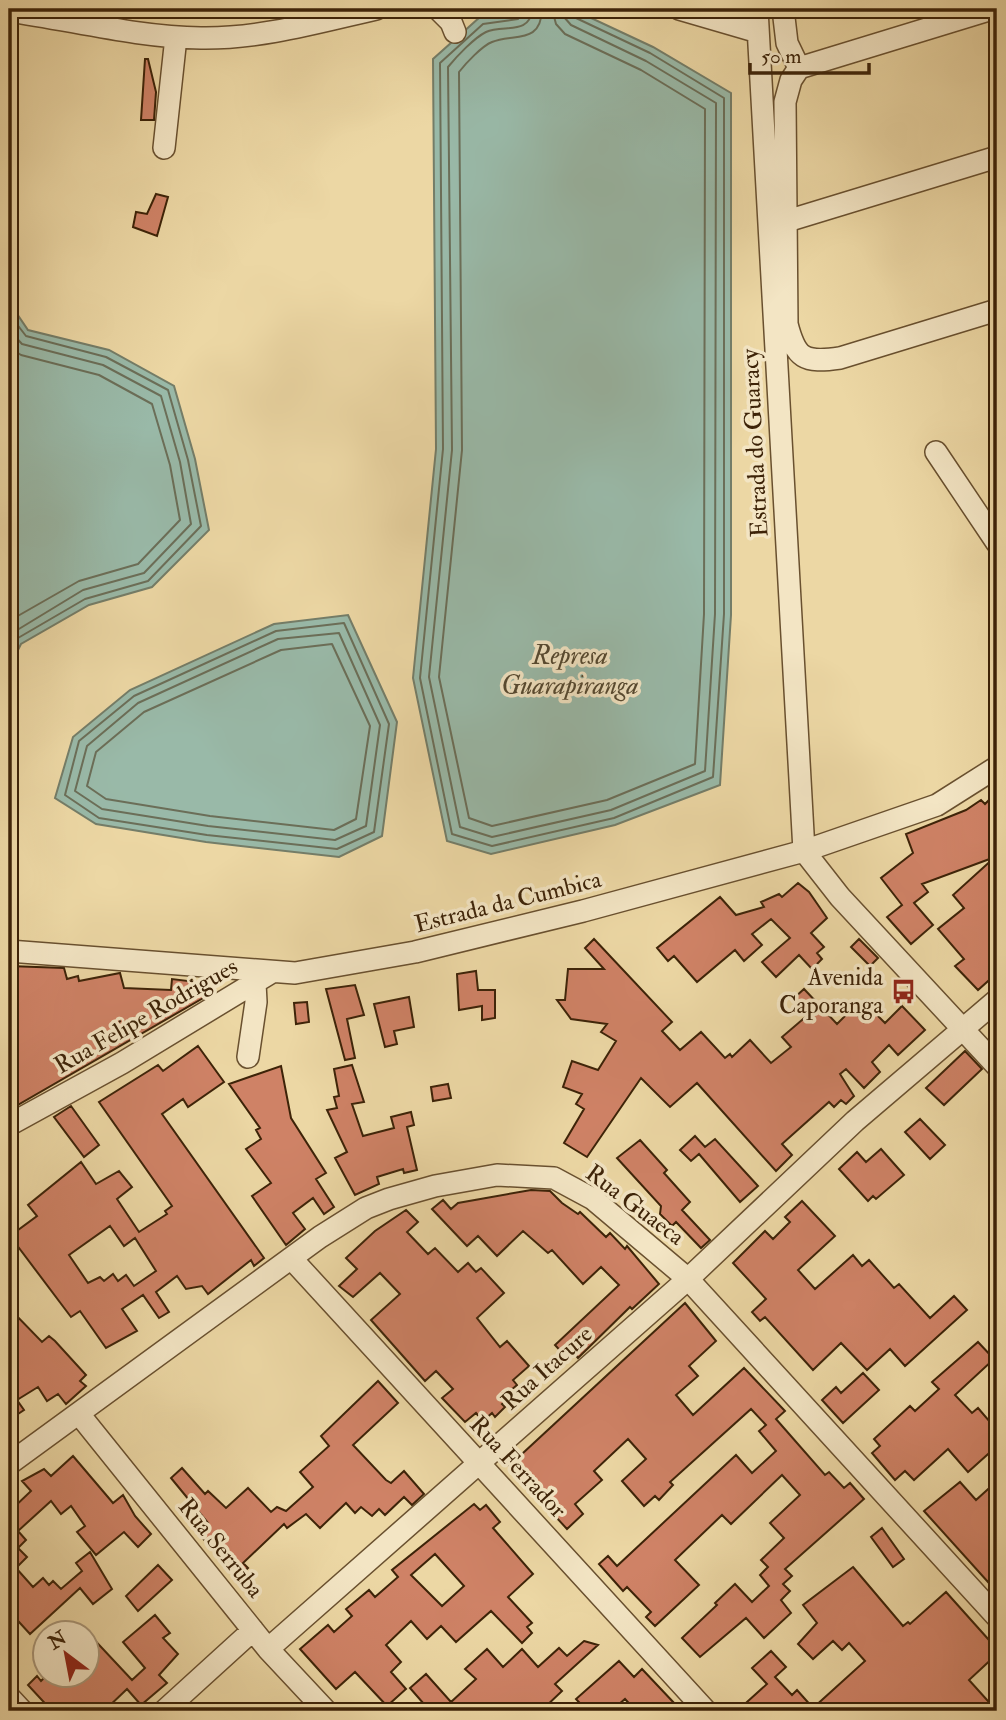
<svg xmlns="http://www.w3.org/2000/svg" width="1006" height="1720" viewBox="0 0 1006 1720" font-family="'IM FELL Double Pica',serif">
<style>
.water{fill:#99b9a8;stroke:#747d68;stroke-width:2}
.lines{fill:none;stroke-linecap:round;stroke-linejoin:round}
.shore{stroke:#6b6e58;stroke-width:2}
.building{fill:#cf8266;stroke:#3d2308;stroke-width:2;fill-rule:evenodd}
.minor-casing{stroke:#69502f;stroke-width:24}
.minor{stroke:#f3e5c4;stroke-width:21}
.labels{text-anchor:middle;dominant-baseline:central;stroke-width:7;stroke-linejoin:round;paint-order:stroke}
.street-label{font-size:24px;fill:#3d2308;stroke:#f3e5c4}
.poi-label{font-size:24px;fill:#3d2308;stroke:#f3e5c4;text-anchor:end}
.water-label{font-size:26px;font-style:italic;fill:#544830;stroke:#f3e5c4}
</style>
<rect width="100%" height="100%" fill="#ecd7a4"/>
<filter id="stains"><feTurbulence type="fractalNoise" baseFrequency=".00286" numOctaves="4"/><feColorMatrix values="0 0 0 0 .2 0 0 0 0 .09 0 0 0 0 .02 0 0 0 .5 -.17"/></filter>
<radialGradient id="worn" r=".72"><stop offset=".6" stop-color="#630" stop-opacity="0"/><stop offset="1" stop-color="#630" stop-opacity=".3"/></radialGradient>
<!-- water -->
<path class="water" d="M542,9h30l81,38 78,46v522l-11,170 -105,40 -124,29 -44,-13 -34,-163 23,-229 -3,-390 47,-42z
M9,302l19,28 81,20 65,36 21,73 14,71 -57,57 -63,18 -68,39 -12,24z
M348,615l49,107 -15,114 -43,21 -133,-15 -110,-18 -41,-26 18,-61 57,-47 144,-66z"/>
<g class="lines">
<!-- shore -->
<path class="shore" d="M523,9l-5,10 -35,5 -43,39 3,386 -23,229 32,156 40,12 122,-28 99,-41 11,-163v-516l-74,-45 -74,-35 -4,-9
M532,9c-2,27 -29,15 -46,23 -12,6 -29,24 -38,35l4,383 -23,227 31,150 32,10 119,-27 94,-39 10,-157 1,-511 -70,-42 -75,-36 -7,-8 -1,-8
M542,9c-1,36 -28,24 -50,33 -10,4 -26,21 -33,30l3,378 -23,227 30,141 23,8 115,-26 88,-36 9,-150 1,-505 -64,-39 -76,-36 -9,-10 -4,-15
M9,314l17,22 80,21 62,33 20,70 13,66 -53,55 -63,18 -67,39 -9,15
M9,330l13,14 81,21 58,31 19,66 11,62 -47,49 -61,17 -74,45
M9,347l12,8 78,20 53,29 18,61 10,55 -42,44 -59,17 -70,40
M344,623l45,101 -15,108 -37,17 -130,-14 -108,-17 -34,-23 14,-54 55,-45 142,-65z
M339,633l41,92 -14,101 -31,14 -127,-14 -106,-17 -27,-18 12,-45 51,-43 140,-64z
M332,644l38,82 -14,93 -22,11 -124,-14 -104,-17 -19,-13 9,-34 48,-40 137,-62z"/>
</g>
<!-- building -->
<path class="building" d="M145,59h3l8,33 -2,28h-13z
M156,194l12,3 -11,39 -24,-9 3,-15 11,2z
M997,792v181l-19,17 -23,-24 9,-7 -26,-30 26,-21 -11,-13 42,-38 -73,27 6,8 -14,11 19,22 -22,19 -24,-27 15,-12 -21,-27 32,-25 -7,-19 60,-24 15,-10 4,4z
M798,883l11,9 18,26 -16,15 13,14 -7,6 5,6 -10,10 -13,-14 -23,22 -14,-15 28,-24 -19,-19 -19,15 10,11 -18,16 -9,-11 -38,32 -23,-26 -6,5 -11,-13 63,-51 16,18 28,-8 -3,-5 18,-8 3,3z
M594,939l78,83 -10,9 18,19 21,-18 24,26 5,-4 2,3 18,-17 21,23 20,-16 -9,-10 27,-23 -15,-16 10,-9 33,35 15,-15 12,13 10,-10 11,11 17,-17 23,24 -27,25 -9,-10 -17,17 8,10 -16,16 -18,-19 -6,5 14,22 -8,8 -5,-4 -7,7 -5,-5 -47,42 10,11 -16,16 -79,-88 -27,24 -29,-29 -54,79 -23,-14 20,-34 -8,-5 6,-10 -19,-7 9,-26 26,9 18,-29 -15,-9 6,-8 -36,-5 -14,-19h8l3,-31h36l-19,-21z
M859,939l19,19 -8,8 -19,-19z
M9,966l55,2 3,11 11,-3 1,5 41,-8 4,15 47,2 1,-11 41,5 -1,9 -203,117z
M476,971l2,19h17v28l-13,2v-14l-23,4 -2,-36z
M355,985l9,30 -17,4 8,39 -10,2 -19,-71z
M409,997l5,30 -20,4 3,13 -12,3 -11,-43z
M307,1002l2,20 -13,2 -2,-21z
M198,1046l26,36 -36,25 -5,-8 -21,15 102,144 -10,8 -3,-6 -43,34 -6,-8 -16,3 -9,-13 -21,16 13,20 -10,6 -16,-23 -21,14 15,22 -31,17 -26,-37 -9,6 -61,-81 27,-20 -9,-11 53,-43 15,22 23,-13 13,16 -15,12 22,33 28,-18 -2,-3 7,-5 -73,-104 59,-37 5,6zM110,1226l14,20 11,-8 21,33 -22,15 -8,-11 -8,6 -5,-7 -9,7 -4,-4 -12,6 -19,-28z
M965,1051l17,18 -38,36 -18,-17z
M352,1065l12,37 -12,2 11,32 31,-8 -3,-11 20,-5 3,13 -7,2 10,43 -13,3 -1,-4 -26,8 2,7 -24,11 -20,-37 12,-6 -20,-42 10,-2 -3,-11 5,-1 -5,-27z
M281,1066l10,52 35,55 -10,6 18,28 -10,7 -11,-16 -20,15 12,16 -19,16 -34,-49 19,-13 -25,-34 15,-10 -5,-9 4,-2 -31,-44z
M448,1084l3,14 -18,3 -2,-14z
M71,1106l28,39 -15,12 -30,-40z
M920,1119l25,26 -15,14 -25,-27z
M695,1136l10,11 10,-8 43,47 -18,16 -41,-48 -8,7 -11,-11z
M640,1140l27,30 -3,3 26,29 -8,8 28,30 -9,8 -25,-26 -4,4 -12,-12 1,-8 -44,-48z
M881,1149l23,26 -28,24 -3,-3 -5,5 -29,-32 18,-17 9,10z
M531,1190l19,1 12,12 16,11 2,-2 26,25 4,-4 15,16 2,-3 32,38 -27,25 -2,-2 -52,51 -5,-6 -6,6 -12,-13 64,-60 -18,-18 -18,17 -31,-34 -4,3 -25,-22 -26,25 -19,-20 -11,10 -35,-37 11,-9 8,9 7,-6z
M802,1201l33,35 -37,34 17,19 38,-34 9,11 7,-6 25,28 5,-4 31,34 24,-22 13,14 -62,56 -15,-17 -23,21 -26,-27 -28,27 -48,-53 -5,4 -8,-9 14,-13 -33,-36 32,-32 8,8 17,-17 -5,-5z
M406,1210l12,12 -11,10 21,22 7,-6 23,24 10,-9 8,9 5,-4 23,25 -27,25 23,29 7,-6 22,25 -16,14 4,5 -13,11 3,4 -5,4 3,3 -10,10 -3,-4 -9,8 -7,-8 -11,9 -23,-24 11,-9 -17,-18 -11,10 -54,-61 29,-26 -20,-21 -27,24 -14,-11 18,-17 -11,-11 29,-27z
M685,1303l31,38 -27,25 9,10 -22,19 17,20 51,-47 41,43 -9,8 49,56 4,-3 15,16 6,-5 14,16 -79,70 7,7 -9,8 7,7 -9,9 10,13 -27,25 -18,-20 -46,39 -18,-19 35,-33 -2,-2 20,-19 17,18 17,-16 -9,-11 8,-8 -7,-7 23,-22 -14,-15 30,-28 -18,-20 -51,49 -9,-9 -47,45 24,25 -44,41 -9,-9 5,-5 -24,-25 -4,4 -24,-27 9,-8 9,10 119,-111 16,18 24,-22 -17,-20 7,-6 -15,-16 -81,73 3,3 -14,15 -4,-4 -11,10 -22,-25 24,-22 -18,-20 -34,32 8,9 -27,24 8,10 -16,15 -58,-63z
M9,1308l33,34 7,-6 6,5 31,34 -6,6 6,5 -20,18 -8,-10 -11,7 -9,-14 -21,13 7,10 -15,10z
M978,1342l16,17 -39,36 17,18 6,-5 19,22v16l-29,26 -20,-23 -34,31 -9,-9 -10,9 -23,-27 8,-7 -6,-7 36,-33 5,5 24,-22 -7,-7z
M863,1373l16,17 -36,33 -21,-23 14,-13 5,6z
M378,1381l20,22 -45,42 33,35 5,3 13,-12 20,23 -12,11 -8,-8 -19,18 -6,-6 -7,7 -11,-9 -6,6 -9,-10 -26,25 -14,-14 -19,14 -3,-4 -41,39 5,5 -10,9 -40,-44 10,-10 -37,-45 11,-10 23,26 3,-3 18,17 22,-20 23,24 6,-5 9,4 27,-24 -13,-15 29,-26 -8,-10z
M73,1456l40,47 10,-8 12,21 16,18 -13,13 -14,-15 -28,23 -19,-23 8,-6 -14,-20 -10,8 -10,-13 -33,30 8,9 -8,8 9,9 -11,11 17,19 10,-9 6,7 4,-4 8,8 21,-18 -6,-8 14,-11 22,37 -19,15 -13,-16 -50,46 -21,-23v-99l22,-21 -9,-10 22,-12 7,7z
M997,1481v92l-9,9 -64,-71 36,-29 16,18z
M474,1504l6,6 6,-5 14,17 -7,6 40,46 -25,23 24,26 -5,4 5,6 -10,10 -31,-32 -35,31 -15,-16 -14,13 -16,-18 -25,24 15,17 -10,10 15,17 -19,17 -32,-34 -19,17 -36,-40 28,-24 6,7 18,-16 -6,-7 23,-19 6,7 23,-20 -6,-7zM435,1554l29,32 -22,20 -31,-31z
M882,1528l22,31 -11,8 -22,-30z
M158,1565l14,15 -34,31 -12,-15z
M853,1567l50,59 5,-4 2,2 36,-32 51,57v5l-28,26 28,31h-260l30,-27 -15,-16 19,-17 15,16 -11,10 17,18 5,-5 16,18 52,-47 -16,-18 -7,7 -9,-9 -20,18 -15,-15 19,-21 -14,-18z
M155,1615l15,18 -7,5 15,16 -19,21 8,8 -26,22 -14,-16 -23,22h-52l-24,-26 9,-9 4,5 6,-6h41v-42l44,47 13,-12 -22,-26z
M584,1641l14,4 -43,39 7,7 -21,20h-111l-20,-23 16,-14 25,28 25,-23 -11,-10 22,-20 16,18 19,-18 16,18 21,-19 8,8z
M619,1661l15,16 8,-8 33,35 -9,7h-30l-11,-12 -14,12h-24l-11,-12z"/>
<g class="lines">
<defs>
<path id="minor" d="M438,9l13,13 4,10
M679,9l79,23
M757,9l47,842
M783,9l4,34 12,25
M992,9l-193,59 -8,12 -6,22 2,222c9,35 17,39 53,34l157,-48
M9,11c64,9 127,26 192,27 59,1 118,-16 175,-29
M164,148l12,-111
M787,221l210,-64
M936,452l61,91
M804,851l36,46 157,169
M9,951l286,22 120,-21 168,-41 221,-60 133,-46 60,-38
M248,1057l8,-55 -1,-19
M9,1125l113,-62 150,-91
M291,1258l415,453
M79,1414l189,235 58,62
M9,1464l311,-227 46,-29 23,-9 46,-13 62,-11 57,3 39,21 95,80 309,338
M268,1649l420,-370 167,-158 142,-121
M9,1697l13,14
M164,1711l89,-81"/>
</defs>
<!-- minor casing -->
<use href="#minor" class="minor-casing"/>
<!-- minor -->
<use href="#minor" class="minor"/>
</g>
<!-- icons -->
<defs>
<symbol id="bus-bare" viewBox="-9 -9 18 18"><path d="M-5-6H5V4H4V6H2V4H-2V6H-4V4H-5ZM-3.5-4V0h7V-4ZM-3.5 1.2v1.5H-2V1.2ZM2 1.2v1.5H3.5V1.2Z" fill="#8f2418" stroke="#f3e5c4" stroke-width="2.5" paint-order="stroke"/></symbol>
</defs>
<g fill-rule="evenodd">
<use href="#bus-bare" x="886" y="974" width="35" height="35"/>
</g>
<g class="labels">
<!-- street labels -->
<g class="street-label">
<text transform="translate(755 443) rotate(-93)">Estrada do Guaracy</text>
<text transform="translate(508 902) rotate(-14)">Estrada da Cumbica</text>
<text transform="translate(146 1016) rotate(-30)">Rua Felipe Rodrigues</text>
<text transform="translate(635 1205) rotate(37)">Rua Guaeca</text>
<text transform="translate(547 1368) rotate(-42)">Rua Itacure</text>
<text transform="translate(518 1467) rotate(47)">Rua Ferrador</text>
<text transform="translate(221 1548) rotate(51)">Rua Serruba</text>
</g>
<!-- poi labels -->
<g class="poi-label">
<text x="883" y="977">Avenida<tspan x="883" dy="28">Caporanga</tspan></text>
</g>
<!-- water labels -->
<g class="water-label">
<text x="570" y="656">Represa<tspan x="570" dy="30">Guarapiranga</tspan></text>
</g>
</g>
<!-- margin -->
<rect width="1006" height="1720" fill="none" stroke="#ecd7a4" stroke-width="35"/>
<rect x="10" y="10" width="985" height="1699" fill="none" stroke="#3d2308" stroke-width="3.5"/>
<rect x="18" y="18" width="971" height="1685" fill="none" stroke="#3d2308" stroke-width="2"/>
<!-- north arrow -->
<g transform="translate(66 1654) rotate(328)"><circle r="33" fill="#f3e5c4" stroke="#aa9779" stroke-width="2"/>
<path d="M0-5L12 26L0 18L-12 26Z" fill="#8f2418"/>
<text y="-10" font-size="19" font-weight="bold" text-anchor="middle" fill="#3d2308">N</text>
</g>
<!-- scale -->
<path d="M750 63v10h119v-10" fill="none" stroke="#3d2308" stroke-width="3.5"/>
<text x="761" y="63" font-size="21" fill="#3d2308" stroke="#f3e5c4" stroke-width="5" paint-order="stroke">50 m</text>
<rect width="100%" height="100%" filter="url(#stains)"/>
<rect width="100%" height="100%" fill="url(#worn)"/>
</svg>
